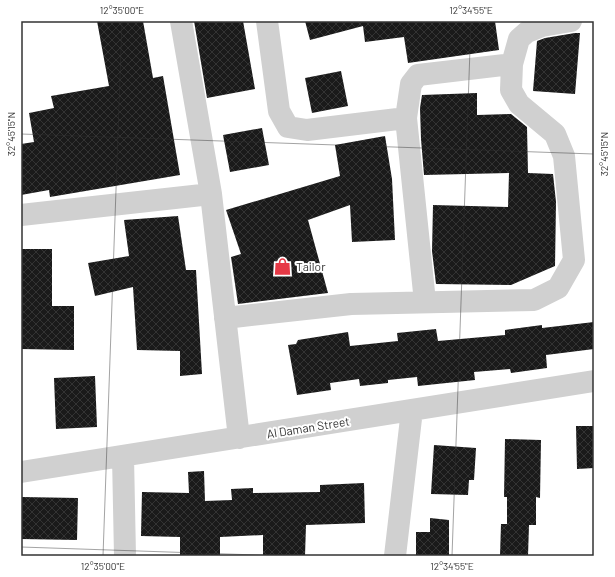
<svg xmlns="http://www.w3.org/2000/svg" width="615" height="577" viewBox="0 0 615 577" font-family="Barlow,sans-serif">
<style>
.building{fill:url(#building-cross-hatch)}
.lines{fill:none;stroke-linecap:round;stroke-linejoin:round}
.minor{stroke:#d0d0d0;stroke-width:22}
.ticks{fill:none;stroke:#333;stroke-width:1;stroke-opacity:0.45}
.labels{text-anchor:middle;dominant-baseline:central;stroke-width:4;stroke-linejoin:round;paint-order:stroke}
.poi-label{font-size:12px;fill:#333;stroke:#fff;text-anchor:start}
.street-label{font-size:12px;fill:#333;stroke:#fff}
.neatline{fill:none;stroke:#333;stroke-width:1.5}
.ticks-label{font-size:10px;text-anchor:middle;fill:#333}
</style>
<defs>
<pattern id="building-cross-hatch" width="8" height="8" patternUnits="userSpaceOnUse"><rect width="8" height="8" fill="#1a1a1a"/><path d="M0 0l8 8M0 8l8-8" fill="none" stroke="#333"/></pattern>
</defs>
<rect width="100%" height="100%" fill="#fff"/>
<!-- building -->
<path class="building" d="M97,21h46l10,57 10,-2 17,99 -130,22 -1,-7 -28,5v-51l13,-2 -5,-29 25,-5 -3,-12 58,-10z
M194,21h49l12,68 -48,9z
M305,21h190l4,29 -91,13 -4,-26 -39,5 -2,-16 -53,14z
M575,33h5l-5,61 -42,-3 4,-50 8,-3z
M341,71l7,35 -36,7 -7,-35z
M477,93v22l34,-1 16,13 1,46 25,1 3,28 -1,64 -44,19 -75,-1 -4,-33 1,-46 75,2 1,-34 -85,2 -3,-36 -1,-31 2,-13z
M262,128l7,37 -39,7 -7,-37z
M385,136l7,43 3,61 -43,2 -2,-37 -42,15 20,73 -90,11 -7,-47 10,-3 -15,-44 114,-34 -5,-31z
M178,216l8,54h10l6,104 -22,2v-25l-43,-1 -4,-63 -38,9 -7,-33 41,-7 -5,-36z
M21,249h31v57h22v44l-53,-1z
M594,322v27l-48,6 1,13 -36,5 -1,-4 -36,3 1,8 -57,6 -1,-9 -29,3v3l-28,3 -1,-7 -29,4 1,7 -34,5 -9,-50 8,-1 2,-4 50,-8 2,14 48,-5 -1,-8 39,-4 2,12 67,-6v-5l37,-5v3z
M95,376l2,51 -41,2 -2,-51z
M576,426h18v42l-17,1z
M505,439l36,1 -1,58 -4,-1v28h-7l-1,31h-28l1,-32h6v-27h-3z
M434,445l42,3 -2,32h-5l-1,15 -37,-1z
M204,471l1,30 27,-1 -1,-11 22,-1v5l67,-1v-7l44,-2 1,40 -59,2 -1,31h-42v-21l-43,2v19h-40v-19l-39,-1 1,-44 47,1 -1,-21z
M22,497l56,1 -1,42 -56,-1z
M430,518l19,2v36h-33v-24h14z"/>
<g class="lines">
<!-- minor -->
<path class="minor" d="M181,21l30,173 28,244
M267,21l12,90 9,16 19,3 99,-12
M21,215l190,-21
M425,302l-19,-184 5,-34 7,-9 94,-11
M225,318l126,-14 183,-4 24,-12 16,-28 -10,-104 -9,-22 -36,-30 -8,-14 1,-26 7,-25 8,-7 15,-6 29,-5
M123,456l2,100
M21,472l573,-91
M395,556l17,-146"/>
</g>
<!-- ticks -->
<path class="ticks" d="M21,134l573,20M21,547l265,9M103,556l19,-535M452,556l19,-535"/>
<!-- icons -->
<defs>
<symbol id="shop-bare" viewBox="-9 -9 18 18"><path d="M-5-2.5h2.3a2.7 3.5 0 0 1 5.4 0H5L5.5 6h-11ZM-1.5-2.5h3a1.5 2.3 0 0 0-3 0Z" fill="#e63946" stroke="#fff" stroke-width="2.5" paint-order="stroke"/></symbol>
</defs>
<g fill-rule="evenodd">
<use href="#shop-bare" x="270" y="254" width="25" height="25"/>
</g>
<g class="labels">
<!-- poi labels -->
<g class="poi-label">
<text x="296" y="266">Tailor</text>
</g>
<!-- street labels -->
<g class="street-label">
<text transform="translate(308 427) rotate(-9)">Al Daman Street</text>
</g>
</g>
<!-- border -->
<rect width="615" height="577" fill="none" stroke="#ffffff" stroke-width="44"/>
<rect x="22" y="22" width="571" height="533" class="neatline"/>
<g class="ticks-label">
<text x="122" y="14">12°35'00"E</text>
<text x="471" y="14">12°34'55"E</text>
<text transform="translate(11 134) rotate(-90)" y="4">32°45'15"N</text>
<text transform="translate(604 154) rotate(-90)" y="4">32°45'15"N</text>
<text x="103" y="570">12°35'00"E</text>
<text x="452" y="570">12°34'55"E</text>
</g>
</svg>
